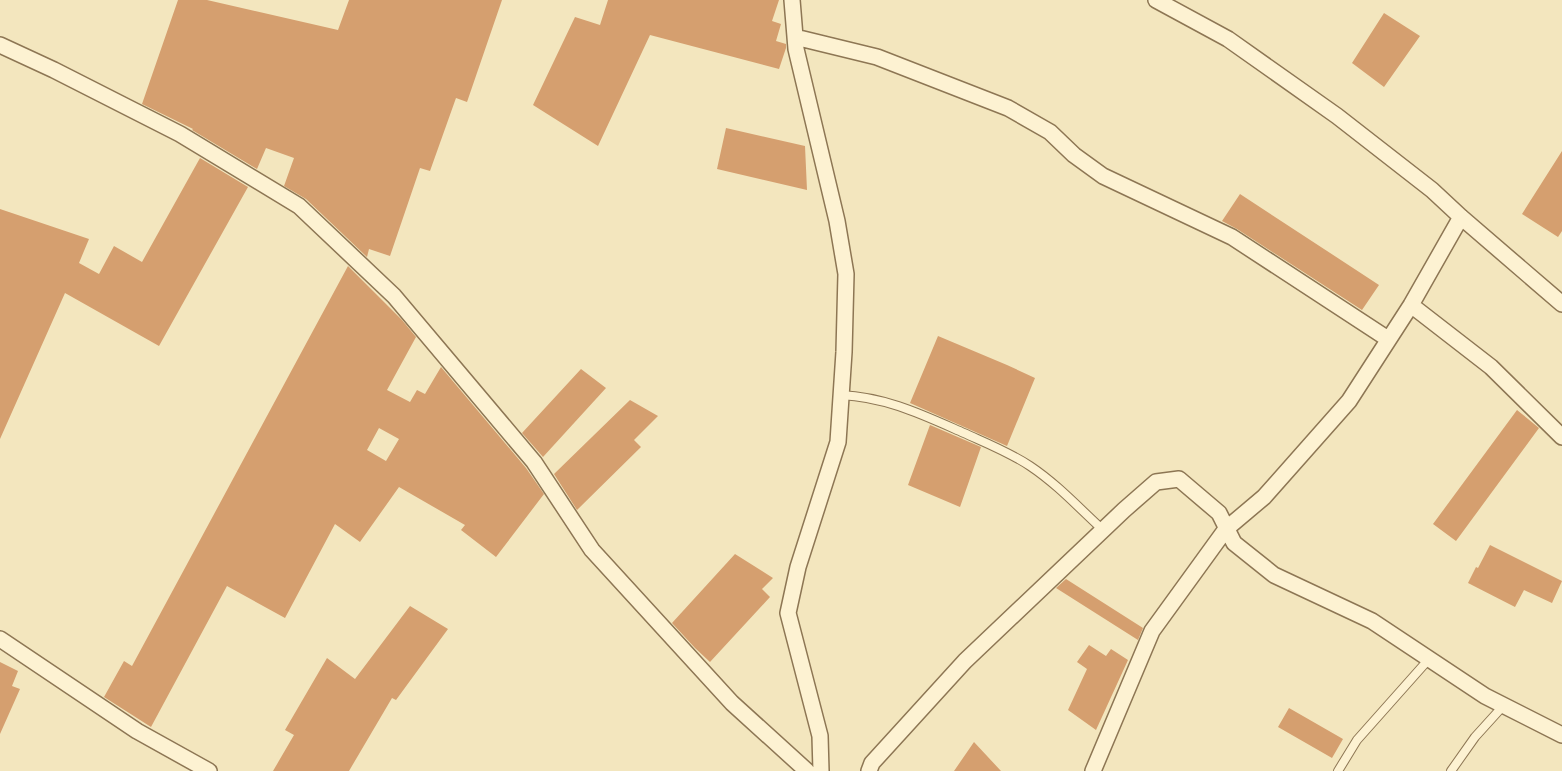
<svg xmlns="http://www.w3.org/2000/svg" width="1562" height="771" viewBox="0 0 1562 771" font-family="'Source Serif 4',serif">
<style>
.building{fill:#d59f6f;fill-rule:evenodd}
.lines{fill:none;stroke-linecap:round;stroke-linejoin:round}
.service-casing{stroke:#8d7654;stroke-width:10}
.minor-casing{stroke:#8d7654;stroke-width:18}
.service{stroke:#fdf2d2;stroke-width:8}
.minor{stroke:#fdf2d2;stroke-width:15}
</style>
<rect width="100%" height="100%" fill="#f3e6be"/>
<!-- building -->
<path class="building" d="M178,0h29l131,30 11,-30h153l-35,102 -11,-4 -26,73 -10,-3 -30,88 -21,-7 -2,8 -61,-58 -22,-13 10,-28 -28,-10 -9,21 -65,-39 1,-1 -51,-25z
M608,0h171l-7,21 9,3 -5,17 10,3v4l-7,21 -129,-34 -52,111 -65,-41 42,-88 25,8z
M1384,13l36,23 -36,51 -32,-24z
M726,128l79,18 2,44 -90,-21z
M1562,151v80l-4,6 -36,-23z
M200,158l48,29 -89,159 -94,-53 -65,146v-230l89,30 -10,24 20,11 15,-28 28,16z
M1240,194l139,91 -17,25 -125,-81 -15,-8z
M348,266l54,54 14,17 -29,53 23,12 7,-12 8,4 16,-27 85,101 18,26 -48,63 -35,-27 4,-5 -66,-38 -39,55 -25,-18 -50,94 -58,-32 -76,141 -47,-30 20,-36 8,5zM379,428l20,11 -13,22 -19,-11z
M938,336l69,29 28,13 -28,68 -97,-43z
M581,369l25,19 -63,69 -21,-24z
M630,400l28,16 -24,24 7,7 -64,63 -23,-36z
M1517,410l22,18 -83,113 -23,-17z
M930,425l51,22 -21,60 -52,-22z
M1490,545l72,36 -10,22 -28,-13 -9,17 -47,-24 8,-16 2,1z
M735,554l38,24 -11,11 8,8 -60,65 -15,-14 -23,-25z
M1066,579l77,49 -5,12 -82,-52z
M410,606l38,23 -52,71 -4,-2 -43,73h-76l21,-36 -9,-5 42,-72 28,21z
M1089,645l17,11 5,-7 17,11 -32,70 -28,-20 19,-41 -10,-7z
M0,662l18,9 -6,15 8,3 -20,45z
M1289,708l54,31 -11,19 -54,-31z
M974,742l27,29h-47z"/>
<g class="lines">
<defs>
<path id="service" d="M841,395c45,2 82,20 123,38 22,10 45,19 66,33 27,18 49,42 73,64
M1338,771l19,-31 72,-81
M1451,771l24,-34 29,-32"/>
<path id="minor" d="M792,0l4,49 41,172 9,53 -2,78 -6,90 -40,125 -10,46 32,123 1,35
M1156,0l72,39 109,77 95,74 29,27 101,87
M795,37l82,20 131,51 42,24 24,23 29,21 129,61 156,102
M0,45l54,25 126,64 119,72 95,90 140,166 58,88 140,153 75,68
M1411,305l80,62 71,70
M0,639l137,92 72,40
M869,771l3,-8 93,-102 159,-151 32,-28 23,-3 40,34 15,30 40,32 98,46 113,75 77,39
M1093,771l59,-140 74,-102 38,-32 85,-96 62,-96 50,-88"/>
</defs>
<!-- service casing -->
<use href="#service" class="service-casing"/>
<!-- minor casing -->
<use href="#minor" class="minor-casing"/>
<!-- service -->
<use href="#service" class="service"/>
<!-- minor -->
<use href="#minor" class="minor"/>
</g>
</svg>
